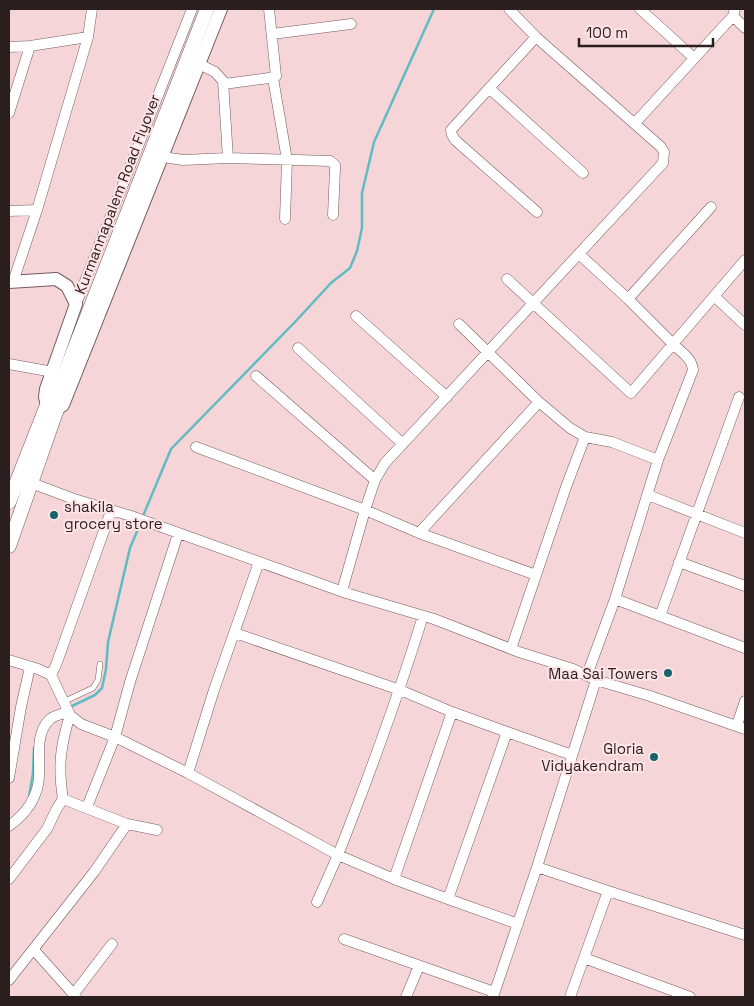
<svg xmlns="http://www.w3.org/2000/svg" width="754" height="1006" viewBox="0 0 754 1006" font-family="'Space Grotesk',sans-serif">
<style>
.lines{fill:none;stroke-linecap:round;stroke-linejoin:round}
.stream{stroke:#60bbc3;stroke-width:2.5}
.service-casing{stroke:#765b5d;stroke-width:6}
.minor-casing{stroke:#765b5d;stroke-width:11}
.tertiary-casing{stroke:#765b5d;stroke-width:14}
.secondary-casing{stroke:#765b5d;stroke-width:15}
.service{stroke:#fff;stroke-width:5}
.minor{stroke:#fff;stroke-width:10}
.tertiary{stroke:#fff;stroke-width:12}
.secondary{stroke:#fff;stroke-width:14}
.poi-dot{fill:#16656b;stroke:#fee4e6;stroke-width:2}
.labels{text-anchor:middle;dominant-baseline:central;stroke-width:4;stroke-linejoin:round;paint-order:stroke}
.street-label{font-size:15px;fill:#2a1e1f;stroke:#fee4e6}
.poi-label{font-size:15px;fill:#2a1e1f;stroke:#fee4e6;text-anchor:end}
</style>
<rect width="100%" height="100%" fill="#f5d5d7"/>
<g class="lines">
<!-- stream -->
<path class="stream" d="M143,516l28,-67 123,-126 37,-40 19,-15 7,-17 5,-23v-35l12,-51 60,-133
M70,707l25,-12 7,-7 4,-19 2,-27 22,-94 11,-26
M29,797l4,-24 1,-25"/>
<defs>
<path id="service" d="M63,702l30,-14 5,-8 2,-16"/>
<path id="minor" d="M640,9l54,49
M733,16l12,12
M272,34l79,-10
M88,37l4,-28
M536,37l-85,93 1,5 3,5 82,72
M9,47l21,-1 -21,67
M273,78l14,82 -2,59
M224,84l45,-6 7,-2 -7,-67
M489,88l94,85
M635,123l98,-107 2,-7
M163,157l20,3 45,-2 -5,-77 -8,-9 -16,-8
M228,158l102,3 5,4v4l-2,46
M9,211l28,-1
M507,279l124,114 42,-49 -45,-45 -49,-45
M13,282l24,-72 51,-173 -58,9
M714,296l31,29
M628,299l83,-92
M76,304l116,-295
M356,316l91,81
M298,348l105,96
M9,364l44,8
M256,376l119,104
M585,437l27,5 46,18
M196,447l169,63 10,-30 10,-17 278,-300 1,-11 -3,-5 -125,-110 -27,-28
M26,481l48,18 57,17 215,77 88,26 85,33 54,17 23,11 54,16 95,33
M648,495l97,38
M419,533l120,-131 -80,-78
M679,562l66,24
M342,591l23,-81 54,23 117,42
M615,599l130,49
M660,616l79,-219
M235,633l165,57 52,22 -58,167 -56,-24 -21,47
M511,649l55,-162 19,-50 -15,-9 -31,-26
M9,660l29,9 13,6 19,40 11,9 34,13 73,36 150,82c31,-79 60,-158 85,-239
M51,675l5,-10 55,-154
M587,675l28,-76 43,-139 35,-90c-1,-12 -12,-18 -20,-26l72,-84
M737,725l8,-24
M507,732l65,23
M188,773l26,-83 45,-128
M9,778l12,-71 9,-40
M63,799c-5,-32 -3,-52 7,-84
M87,807l28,-70 15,-55 48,-148
M127,824l30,6
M9,826c17,-12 30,-30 30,-51 1,-18 -4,-42 11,-56 5,-4 12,-5 18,-7
M537,867l59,-187
M9,879l38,-50 9,-19 7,-11 64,25 -33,48 -85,108
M394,879l54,20 59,-167 -55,-20
M448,899l70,25
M344,939l150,53
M34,950l42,47
M584,958l106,39
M73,995l39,-51
M406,997l13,-31
M493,997l44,-130 71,24
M570,997l38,-106 137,44"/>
<path id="tertiary" d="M9,282l47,-3 11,7 9,18 -30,85 -1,8 2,8 10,4 6,-4 158,-396"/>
<path id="secondary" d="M9,502l38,-97 11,-14
M9,546l48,-137 1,-18 149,-382"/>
</defs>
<!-- service casing -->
<use href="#service" class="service-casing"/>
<!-- minor casing -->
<use href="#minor" class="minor-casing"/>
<!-- tertiary casing -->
<use href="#tertiary" class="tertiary-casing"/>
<!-- secondary casing -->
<use href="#secondary" class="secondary-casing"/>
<!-- service -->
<use href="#service" class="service"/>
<!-- minor -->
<use href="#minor" class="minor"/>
<!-- tertiary -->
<use href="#tertiary" class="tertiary"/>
<!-- secondary -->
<use href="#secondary" class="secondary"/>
</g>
<!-- markers -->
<g class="poi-dot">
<circle cx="54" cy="515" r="5"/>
<circle cx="668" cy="673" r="5"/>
<circle cx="654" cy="757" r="5"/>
</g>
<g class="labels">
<!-- street labels -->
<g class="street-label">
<text transform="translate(117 194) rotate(-69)">Kurmannapalem Road Flyover</text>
</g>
<!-- poi labels -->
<g class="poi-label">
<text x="64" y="506" text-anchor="start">shakila<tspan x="64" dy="17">grocery store</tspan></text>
<text x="658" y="673">Maa Sai Towers</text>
<text x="644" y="748">Gloria<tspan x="644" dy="17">Vidyakendram</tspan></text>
</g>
</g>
<!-- border -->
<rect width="754" height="1006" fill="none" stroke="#2a1e1f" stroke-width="20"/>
<!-- scale -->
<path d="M579 38v8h134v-8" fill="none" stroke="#2a1e1f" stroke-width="2.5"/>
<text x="586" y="38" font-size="15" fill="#2a1e1f" stroke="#fee4e6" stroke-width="4" paint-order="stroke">100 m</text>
</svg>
